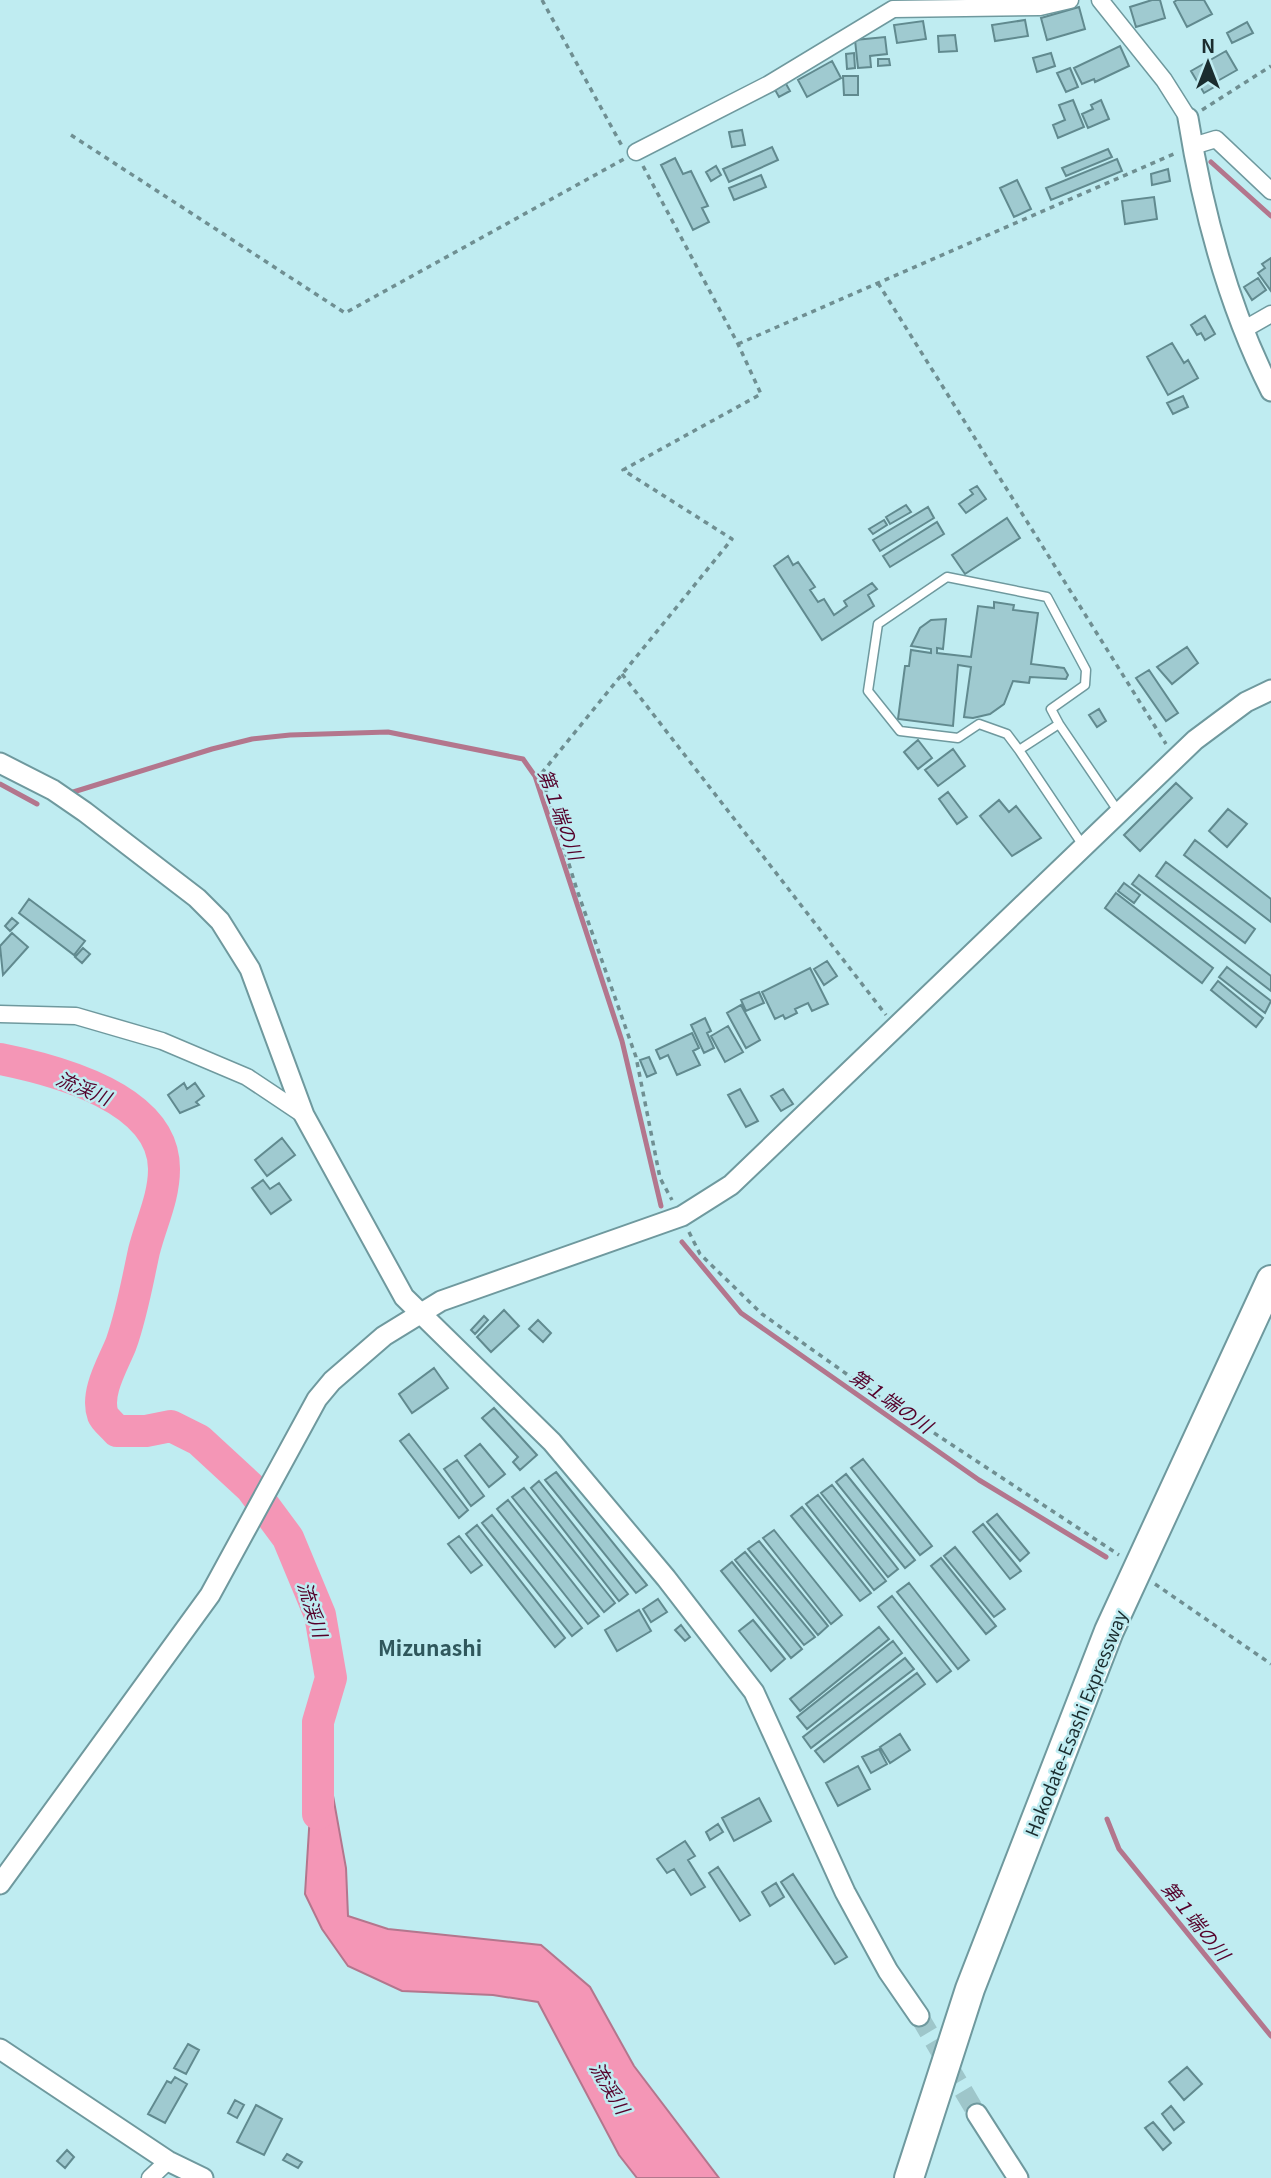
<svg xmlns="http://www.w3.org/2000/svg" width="1271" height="2178" viewBox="0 0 1271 2178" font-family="Georgia,'Noto Sans JP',serif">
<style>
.water{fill:#f496b6;stroke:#b3768d;stroke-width:2}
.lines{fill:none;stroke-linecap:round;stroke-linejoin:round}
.stream{stroke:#b3768d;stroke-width:5}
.river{stroke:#f496b6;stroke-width:32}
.building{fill:#9fcad0;stroke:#618a8f;stroke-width:2}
.tertiary-tunnel{stroke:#9ec6ca;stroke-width:19;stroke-dasharray:19 10;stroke-linecap:butt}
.service-casing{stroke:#6f999e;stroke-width:11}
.minor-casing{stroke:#6f999e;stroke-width:19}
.tertiary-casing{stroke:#6f999e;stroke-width:23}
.motorway-casing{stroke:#6f999e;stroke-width:32}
.path{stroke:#6f8f92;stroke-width:3.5;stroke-dasharray:5 5;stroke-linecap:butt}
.service{stroke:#fff;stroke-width:8}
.minor{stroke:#fff;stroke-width:16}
.tertiary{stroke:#fff;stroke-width:19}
.motorway{stroke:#fff;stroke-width:28}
.labels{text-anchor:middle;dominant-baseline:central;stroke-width:5;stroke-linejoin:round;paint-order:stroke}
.street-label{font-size:18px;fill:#1a2c2e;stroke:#bfecf1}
.water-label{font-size:19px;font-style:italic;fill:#55002a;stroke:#bfecf1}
.quarter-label{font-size:21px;font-weight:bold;fill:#2f575c;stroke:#bfecf1}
</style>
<rect width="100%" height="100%" fill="#bfecf1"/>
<!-- water -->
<path class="water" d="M313,1766l17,13 16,89 2,48 40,13 153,16 49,42 44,79 85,112h-82l-18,-23 -81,-153 -45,-7 -91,-4 -54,-25 -26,-37 -17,-35z"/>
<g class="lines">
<!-- stream -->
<path class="stream" d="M1211,162l60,54
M0,784l37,20
M70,793l142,-44 40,-10 38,-4 98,-3 135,27 12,17 87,265 39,165
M682,1242l59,71 238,167 127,77
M1107,1819l12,30 152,187"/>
<!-- river -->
<path class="river" d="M0,1059c55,11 164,39 164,110 0,29 -13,54 -20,82 -7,32 -12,62 -23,93 -8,20 -26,49 -18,71 2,5 10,11 14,16h29l25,-5 28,14 52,48 37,50 32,77 11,63 -13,44v92"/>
</g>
<!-- building -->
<path class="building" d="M1152,0h8l5,18 -29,9 -6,-20z
M1177,0h27l8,14 -25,13 -13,-25z
M1079,7l6,22 -38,11 -6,-22z
M1025,20l3,16 -33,5 -3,-16z
M923,21l3,18 -29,4 -3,-18z
M1247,22l6,11 -21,10 -5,-10z
M955,35l2,16 -18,1 -1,-16z
M885,37l2,17 -17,2 1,11 -13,1 -3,-28z
M1120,46l9,20 -34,16 -1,-3 -12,5 -8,-16z
M1226,51l11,19 -23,13 2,3 -12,7 -13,-22z
M854,53l1,15 -8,1 -1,-15z
M1051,53l4,13 -18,6 -4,-14z
M878,59h11l1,6 -12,1z
M832,61l9,17 -34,19 -9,-17z
M1070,68l8,19 -12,5 -9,-19z
M843,76h15v19h-14z
M785,82l5,9 -11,6 -5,-9z
M1073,100l11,27 -26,11 -5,-13 12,-5 -6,-15z
M1101,100l8,19 -21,9 -6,-14 11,-5 -2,-4z
M742,130l3,15 -13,2 -3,-15z
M772,147l6,13 -49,22 -6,-13z
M1108,149l4,8 -46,19 -4,-8z
M675,158l8,16 8,-3 17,35 -6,2 7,14 -16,8 -32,-65z
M1117,159l5,12 -71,29 -5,-12z
M716,166l5,9 -10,6 -5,-9z
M1168,169l2,12 -18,4 -1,-11z
M761,175l5,12 -32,13 -5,-12z
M1017,180l14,29 -17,8 -14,-29z
M1154,197l3,22 -32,5 -3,-23z
M1271,258v33l-13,-18 7,-5 -3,-4z
M1258,278l8,12 -14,10 -8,-13z
M1205,316l10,18 -10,6 -4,-7 -4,2 -6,-10z
M1172,343l12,20 4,-3 10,18 -30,17 -21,-38z
M1183,396l5,11 -15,7 -6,-11z
M977,486l9,13 -20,14 -7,-9 14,-10 -3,-4z
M906,505l5,7 -21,12 -4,-7z
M928,507l6,11 -54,33 -7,-11z
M1007,518l13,20 -55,36 -13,-19z
M884,520l3,5 -14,9 -4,-5z
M937,522l7,12 -54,33 -7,-11z
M788,556l5,9 5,-3 17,25 -5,3 8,12 6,-3 10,16 13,-9 -3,-5 28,-18 5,6 -9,6 6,11 -52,34 -48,-74z
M994,602l20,3 -1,5 25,3 -7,51 33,4 4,7 -2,4 -36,-2 -1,6 -16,-2 -9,23 -14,10 -17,4 -9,-1 7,-50 -13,-2 -5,61 -55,-7 7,-53h4l2,-16 20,3v-4l-20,-3 9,-18 11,-8 15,-1 -3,30 -6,-1v5l34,4 7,-51 16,2z
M1187,647l11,16 -26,21 -15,-17z
M1149,670l29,43 -12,8 -30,-43z
M1099,709l7,12 -9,6 -8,-12z
M918,740l14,18 -14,11 -14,-17z
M953,749l12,17 -27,20 -13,-16z
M1176,783l16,15 -52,53 -16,-16z
M948,792l19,25 -10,7 -18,-25z
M999,800l10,12 7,-6 25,32 -29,18 -32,-40z
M1228,809l19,15 -20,23 -18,-16z
M1195,840l76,59v23l-87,-67z
M1166,862l89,67 -10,14 -89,-67z
M1139,875l132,101v15l-139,-107z
M1124,883l16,12 -6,8 -16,-12z
M1116,893l97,75 -11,15 -97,-75z
M29,899l56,42 -11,14 -55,-42z
M12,918l6,5 -8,8 -5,-5z
M12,933l16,14 -25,28 -3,-29z
M83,948l7,6 -8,9 -7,-6z
M827,961l10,15 -13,9 -10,-16z
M1227,967l44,34 -6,12 -46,-36z
M810,968l18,36 -16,7 -4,-8 -13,6 2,4 -12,6 -2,-4 -8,4 -13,-27z
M1218,981l45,37 -7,9 -45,-37z
M759,992l5,11 -18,8 -5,-11z
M741,1005l19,35 -14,8 -19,-35z
M705,1018l6,13 -4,2 7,15 -10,5 -13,-28z
M728,1026l15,26 -18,10 -14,-26z
M692,1033l7,15 -6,3 7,14 -23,10 -9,-20 -8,4 -4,-9z
M649,1057l7,16 -9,4 -7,-17z
M184,1083l3,6 8,-6 9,13 -8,6 3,3 -19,8 -12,-18z
M740,1089l18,32 -12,6 -18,-32z
M783,1089l10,15 -12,7 -10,-15z
M282,1138l13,17 -28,21 -12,-16z
M263,1180l7,9 9,-6 12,17 -20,14 -19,-26z
M504,1310l15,16 -28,26 -14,-15z
M484,1316l4,4 -13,14 -4,-4z
M538,1320l13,13 -8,9 -14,-13z
M434,1368l14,20 -36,25 -13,-19z
M494,1408l43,47 -17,15 -7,-8 5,-5 -36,-39z
M409,1434l59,76 -9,8 -59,-77z
M480,1444l25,30 -16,13 -24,-31z
M863,1459l69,87 -12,9 -69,-87z
M457,1460l27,36 -13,10 -27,-37z
M556,1472l91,113 -11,8 -91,-113z
M846,1474l69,86 -10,8 -69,-86z
M539,1481l89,113 -9,7 -88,-113z
M832,1485l66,84 -10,8 -67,-84z
M524,1488l91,115 -11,9 -92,-115z
M818,1495l68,86 -12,9 -68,-86z
M508,1500l91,116 -11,8 -91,-115z
M802,1507l69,86 -11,8 -69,-85z
M997,1514l32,39 -9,8 -33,-39z
M492,1515l90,113 -10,8 -90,-113z
M983,1524l38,47 -11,8 -37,-47z
M477,1525l88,113 -10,9 -89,-113z
M774,1530l68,85 -11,9 -68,-86z
M459,1536l23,29 -11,8 -23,-29z
M759,1541l69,85 -10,9 -70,-86z
M955,1547l50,62 -11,8 -50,-61z
M745,1552l70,85 -11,8 -69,-85z
M941,1558l55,68 -10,8 -55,-68z
M732,1562l70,87 -11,9 -70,-87z
M909,1583l60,77 -11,9 -61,-77z
M892,1596l59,75 -14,11 -59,-75z
M658,1599l9,13 -16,10 -8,-13z
M639,1610l12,21 -34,20 -12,-21z
M753,1620l32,39 -14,12 -32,-40z
M681,1625l9,12 -5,4 -10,-11z
M879,1627l10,12 -89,72 -10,-12z
M893,1641l9,12 -95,76 -10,-12z
M905,1658l9,11 -103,79 -8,-11z
M917,1673l8,11 -101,78 -9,-11z
M900,1734l10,16 -20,13 -10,-16z
M879,1749l8,15 -16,9 -9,-16z
M858,1766l12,23 -32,17 -12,-23z
M759,1798l12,23 -37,20 -12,-23z
M718,1824l5,8 -13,8 -4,-8z
M685,1841l10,15 -7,4 17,27 -14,8 -17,-26 -7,4 -10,-14z
M718,1867l32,48 -10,6 -31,-48z
M793,1874l54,83 -12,7 -54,-82z
M776,1883l8,14 -14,9 -8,-14z
M188,2044l11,6 -13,24 -12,-6z
M1187,2067l15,17 -18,16 -15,-18z
M175,2077l12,7 -22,39 -17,-9 19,-33 4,2z
M235,2100l9,5 -7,13 -9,-5z
M256,2105l26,14 -18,36 -27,-13z
M1171,2106l13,16 -10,8 -12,-16z
M1153,2122l18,21 -8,7 -18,-22z
M67,2150l7,7 -9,11 -8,-7z
M287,2154l15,8 -4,6 -15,-8z"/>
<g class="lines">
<!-- tertiary-tunnel -->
<path class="tertiary-tunnel" d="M919,2016l58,98"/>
<defs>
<path id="service" d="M1019,750l-12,-16 -28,-10 -21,14 -58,-7 -32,-40 10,-67 69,-47 100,20 39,73 -1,15 -34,24 8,15
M1084,847l-65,-97 40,-26 59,87"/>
<path id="minor" d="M1100,0l64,80 24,38
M1193,146l23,-7 55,52
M636,152l133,-68 124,-75 147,-2 30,-7
M1243,330l28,-16
M0,1014l76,2 86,25 85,36 57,38
M150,2178l18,-17"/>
<path id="tertiary" d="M1188,118c15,94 40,188 83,273
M0,763l53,27 32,22 112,86 23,23 30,48 54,146 100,182 148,145 114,136 88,114 91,200 43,79 31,45
M0,1884l210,-289 107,-196 15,-18 52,-45 57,-35 241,-85 49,-31 464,-445 51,-38 25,-12
M0,2049l168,112 35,17
M977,2114l41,64"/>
<path id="motorway" d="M909,2178l61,-189 139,-358 162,-351"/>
</defs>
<!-- service casing -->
<use href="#service" class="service-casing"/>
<!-- minor casing -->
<use href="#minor" class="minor-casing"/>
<!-- tertiary casing -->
<use href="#tertiary" class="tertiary-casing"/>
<!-- motorway casing -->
<use href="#motorway" class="motorway-casing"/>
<!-- path -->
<path class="path" d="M542,0l80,146
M1202,110l69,-44
M71,135l274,178 279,-154
M643,166l95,178 23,50 -138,76 109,69 -191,235 36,116 59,167 24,121 12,22
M878,283l288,461
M738,344l438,-191
M622,674l264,341
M689,1232l11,22 62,60 110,78 247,163
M1155,1584l116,80"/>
<!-- service -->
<use href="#service" class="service"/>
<!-- minor -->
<use href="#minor" class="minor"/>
<!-- tertiary -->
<use href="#tertiary" class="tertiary"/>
<!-- motorway -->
<use href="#motorway" class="motorway"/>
</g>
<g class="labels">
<!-- street labels -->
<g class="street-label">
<text transform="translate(1075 1723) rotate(-68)">Hakodate-Esashi Expressway</text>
</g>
<!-- water labels -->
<g class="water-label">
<text transform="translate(562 814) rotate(70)">第１端の川</text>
<text transform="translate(84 1087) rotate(23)">流渓川</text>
<text transform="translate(892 1400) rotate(35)">第１端の川</text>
<text transform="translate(314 1609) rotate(73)">流渓川</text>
<text transform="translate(1197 1920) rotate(51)">第１端の川</text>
<text transform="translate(611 2087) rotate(59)">流渓川</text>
</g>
<!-- quarter labels -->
<g class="quarter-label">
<text x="430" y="1647">Mizunashi</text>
</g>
</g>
<!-- north arrow -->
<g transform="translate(1208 63)" stroke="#bfecf1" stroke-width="5" paint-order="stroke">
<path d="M0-5L12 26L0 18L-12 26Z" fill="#1a2c2e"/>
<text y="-10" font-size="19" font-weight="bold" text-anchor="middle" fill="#1a2c2e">N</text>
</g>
</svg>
